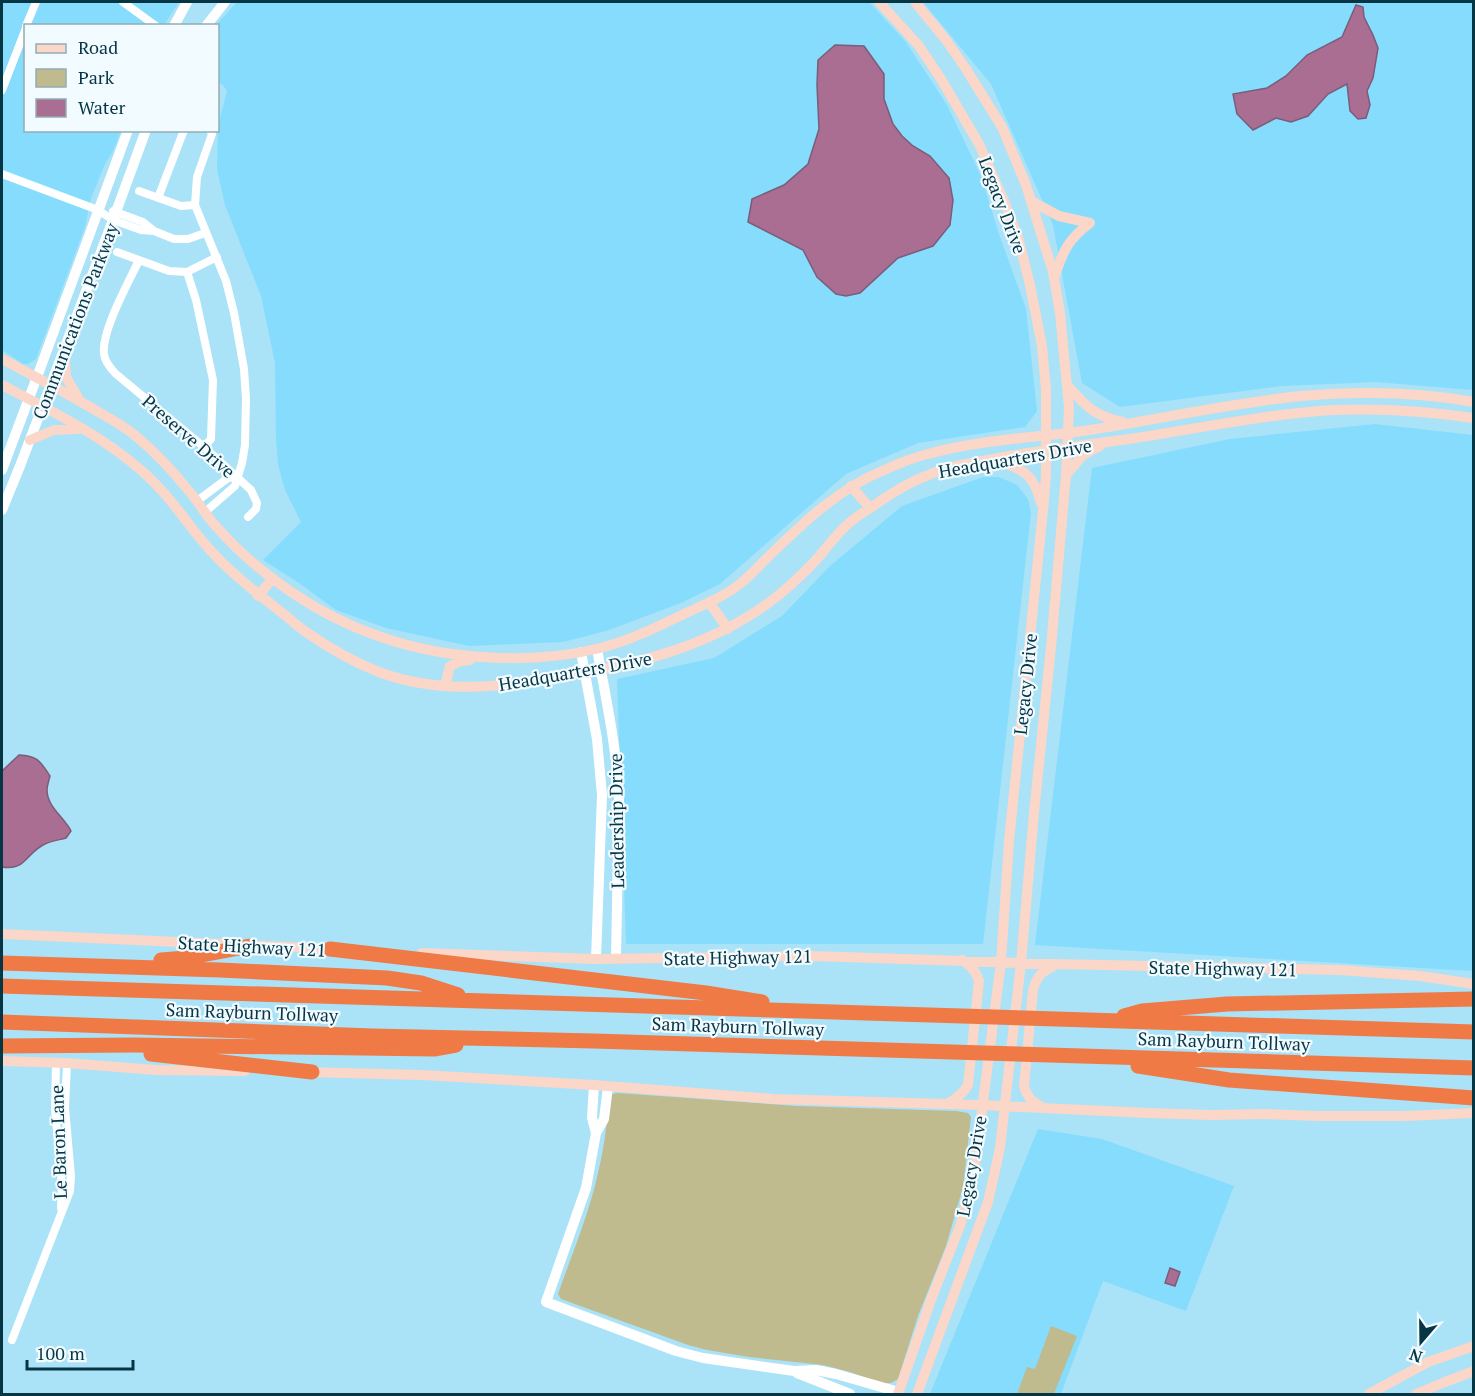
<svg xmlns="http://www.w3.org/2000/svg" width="1475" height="1396" viewBox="0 0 1475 1396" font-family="'PT Serif',serif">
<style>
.built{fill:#86dcfc}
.green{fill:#bfbb8f}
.water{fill:#aa6e92;stroke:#795d7b;stroke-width:1.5}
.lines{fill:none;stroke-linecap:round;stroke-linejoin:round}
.minor{stroke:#fff;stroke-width:8}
.tertiary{stroke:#fff;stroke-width:10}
.secondary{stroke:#fad7c8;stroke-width:10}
.motorway{stroke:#ef7a46;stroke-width:15}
.labels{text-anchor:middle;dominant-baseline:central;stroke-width:4.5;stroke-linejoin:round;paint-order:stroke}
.street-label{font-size:18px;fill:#063644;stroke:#f2fbff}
</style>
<rect width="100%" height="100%" fill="#aae2f8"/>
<!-- built -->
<path class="built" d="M2,2h177l-15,23 -138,1v104l95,1 -8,20 -8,13 -14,34 -6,29 -49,132 -8,5h-5l-21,-14z
M237,2h632l37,40 41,63 34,71 18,58 27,75 11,102 -12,16 -107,16 -72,31 -126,110 -39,19 -75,28 -43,11 -94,4 -83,-18 -50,-18 -37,-27 -36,-23 38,-38 -16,-32 -7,-26 -2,-25 -1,-76 -14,-67 -36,-91 -8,-36 1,-43 9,-35 -4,-6 -5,-3v-56h-3z
M923,2h550v388l-98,-8 -93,4 -162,21 -38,-24 -29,-158 -62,-141z
M1375,424l98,11v536l-438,-26 57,-477 138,-29z
M983,477h16l18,8 11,14 3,13 -48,432h-357l-9,-265 97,-21 68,-42 48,-50 72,-60z
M1038,1129l64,10 132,47 -48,125 -83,-30 -42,113h-131z"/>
<!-- green -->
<path class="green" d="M618,1093l179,13 159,5 12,2 3,4 -8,70 -17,59 -28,70 -20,63 -7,4h-11l-30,-11 -27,-7 -74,-8 -42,-7 -19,-5 -127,-46 -3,-5c14,-40 31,-80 40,-121 6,-24 9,-49 11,-74l3,-5z
M1051,1326l26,10 -23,58h-37l10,-27 8,2z"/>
<!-- water -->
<path class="water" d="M1356,5l7,2 1,10 9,18 5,13 -5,30 -6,13 3,14 -4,13 -8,1 -8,-8 -3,-27 -19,10 -20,22 -17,6 -15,-4 -23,12 -16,-16 -4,-20 34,-6 19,-12 21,-21 35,-18z
M835,45l29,1 20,28v25l9,25 9,12 11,10 17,10 19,22 4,22 -3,25 -17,21 -35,12 -38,35 -14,3 -10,-2 -19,-17 -14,-27 -55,-28 4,-23 32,-14 24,-21 11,-35 -2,-44 1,-25z
M19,755c19,1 21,6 31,21 -1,4 -3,10 -3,14 0,17 17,27 24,41l-5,7c-7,2 -16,3 -23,7 -17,9 -18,26 -41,22v-96z
M1170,1268l10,4 -5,14 -10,-3z"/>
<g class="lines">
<!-- minor -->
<path class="minor" d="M123,2l33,24
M26,26l10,-24
M2,90l24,-62
M2,174l96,36 15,10 28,10 13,1 20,8h14l17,-6
M139,191l42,15 14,-1
M158,198l26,-68
M113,211l30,11 10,8
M117,252l52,19 18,1 30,-15
M139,260c-10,22 -38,71 -35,94 1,8 6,14 12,20l88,73 47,43 6,13 -1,6 -8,8
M187,272l9,28 17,80 -2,59 -7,8
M197,501l31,-23 9,-1
M205,512l30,-26 7,-23 3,-18 1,-46 -2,-30 -10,-56 -8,-32 -31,-76 2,-28 15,-43 -2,-4
M56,1063l-1,46 7,77 -1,22
M12,1340l58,-149 1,-15 -6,-68 2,-45"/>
<!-- tertiary -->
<path class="tertiary" d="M174,26l13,-24
M206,26l19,-24
M2,470l38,-101 88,-239
M2,510l18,-44 96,-254 30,-82
M597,649c9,50 20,100 22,150l-3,159
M581,652l16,87 5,56 -6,164
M594,1085l-2,33 4,15
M608,1087l-4,32 -8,14 -10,55 -40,114 130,49 27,7 91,13 22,-1 20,4 63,18
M797,1373l53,21"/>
<!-- secondary -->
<path class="secondary" d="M879,2l40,44 22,33 38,65 25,57 14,36 12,48 12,61 4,44v84l-2,27 -35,340 -8,121 -26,202 -5,25 -10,37 -28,71 -34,97
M915,2l31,38 20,29 36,58 24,58 27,87 7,41 9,95 -3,67 -15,172 -17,166 -13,150 -21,185 -12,54 -71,192
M1031,201l28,15 31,7
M1054,278c9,-26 13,-38 36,-55
M64,347l2,30 14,24
M2,359c31,17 63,33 93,51 14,8 29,16 42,27 19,16 36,34 51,53 9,10 16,22 25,33 43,50 105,93 168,114 66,23 151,28 219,11 29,-7 57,-21 84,-34 19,-9 40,-17 57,-31 9,-7 16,-15 24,-23 35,-34 71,-70 117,-89 15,-7 30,-13 46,-17 53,-15 109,-16 162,-24 71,-11 141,-27 211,-34 58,-5 116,-4 173,6
M2,385c48,25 99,50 140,86 29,25 45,54 70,81 21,23 45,41 69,60 8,6 16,14 25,20 23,16 47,30 73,40 61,23 125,15 187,4 71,-12 141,-29 201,-72 18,-13 34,-28 49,-44 11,-12 20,-26 33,-37 6,-5 13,-10 20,-14 18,-13 36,-25 57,-33 23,-10 48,-14 72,-18 43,-8 87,-13 131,-19 68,-10 136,-25 204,-29 48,-2 94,1 141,8
M1068,386c17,20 28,31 55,36
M30,440l24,-10 24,-1
M995,461c28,7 39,13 46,42
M1066,475l17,-20 17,-9
M851,486l19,22
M258,596l15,-18
M709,602l19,27
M445,686l5,-20 11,-5 9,-1
M2,934l332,15
M422,953l174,6 216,-3 243,8 285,6 80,6 54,8
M2,1061l65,2 89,7 89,1
M305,1072l117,3 172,10 180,14 208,6 166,8 64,2 54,-1 52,2h87l69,-3
M947,1104c9,-5 16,-10 21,-19l11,-104c-3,-10 -8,-15 -17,-21
M1042,1107c-10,-5 -15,-10 -18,-21l9,-96c4,-15 8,-17 22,-25
M1369,1394l59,-32 46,-16
M1416,1394l29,-12 29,-11"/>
<!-- motorway -->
<path class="motorway" d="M330,949l376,44 56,9
M161,960l25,-2 64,-12
M2,963l218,7 167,8 34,5 37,12
M2,986l1472,46
M1124,1016l18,-5 85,-7 247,-5
M2,1022l370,14 222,5 880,27
M2,1046l132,-1 300,4 22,-4
M151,1054l161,18
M1138,1066l91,14 245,18"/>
</g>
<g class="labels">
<!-- street labels -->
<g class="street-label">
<text transform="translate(1003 205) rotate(69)">Legacy Drive</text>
<text transform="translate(75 321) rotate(-69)">Communications Parkway</text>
<text transform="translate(189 436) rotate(41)">Preserve Drive</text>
<text transform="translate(1015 458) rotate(-10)">Headquarters Drive</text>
<text transform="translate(575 671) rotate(-10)">Headquarters Drive</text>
<text transform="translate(1025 684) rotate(-84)">Legacy Drive</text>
<text transform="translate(616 821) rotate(-91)">Leadership Drive</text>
<text transform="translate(252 946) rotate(3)">State Highway 121</text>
<text transform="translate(738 957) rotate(-1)">State Highway 121</text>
<text transform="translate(1223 968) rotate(1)">State Highway 121</text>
<text transform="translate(252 1012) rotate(2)">Sam Rayburn Tollway</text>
<text transform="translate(738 1026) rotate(2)">Sam Rayburn Tollway</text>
<text transform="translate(1224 1041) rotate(2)">Sam Rayburn Tollway</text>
<text transform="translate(58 1142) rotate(-92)">Le Baron Lane</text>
<text transform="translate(971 1166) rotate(-80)">Legacy Drive</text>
</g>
</g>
<!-- border -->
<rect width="1475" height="1396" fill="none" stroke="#063644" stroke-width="6"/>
<!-- legend -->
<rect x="24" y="24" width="195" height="108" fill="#f2fbff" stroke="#94acb4" stroke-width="1.5"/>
<rect x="36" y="44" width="30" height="9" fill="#fad7c8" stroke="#94acb4" stroke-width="1.5"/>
<text x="78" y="54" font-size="18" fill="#063644">Road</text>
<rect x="36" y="69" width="30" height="18" fill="#bfbb8f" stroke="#94acb4" stroke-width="1.5"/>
<text x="78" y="84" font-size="18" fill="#063644">Park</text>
<rect x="36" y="99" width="30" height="18" fill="#aa6e92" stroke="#94acb4" stroke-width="1.5"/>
<text x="78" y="114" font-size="18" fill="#063644">Water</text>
<!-- north arrow -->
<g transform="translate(1421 1342) rotate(200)" stroke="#f2fbff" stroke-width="4.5" paint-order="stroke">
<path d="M0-4.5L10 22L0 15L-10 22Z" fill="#063644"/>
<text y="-9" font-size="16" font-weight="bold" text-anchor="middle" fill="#063644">N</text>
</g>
<!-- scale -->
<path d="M27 1360v9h106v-9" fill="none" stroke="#063644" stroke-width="3"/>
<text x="36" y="1360" font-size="18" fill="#063644" stroke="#f2fbff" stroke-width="4.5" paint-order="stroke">100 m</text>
</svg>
